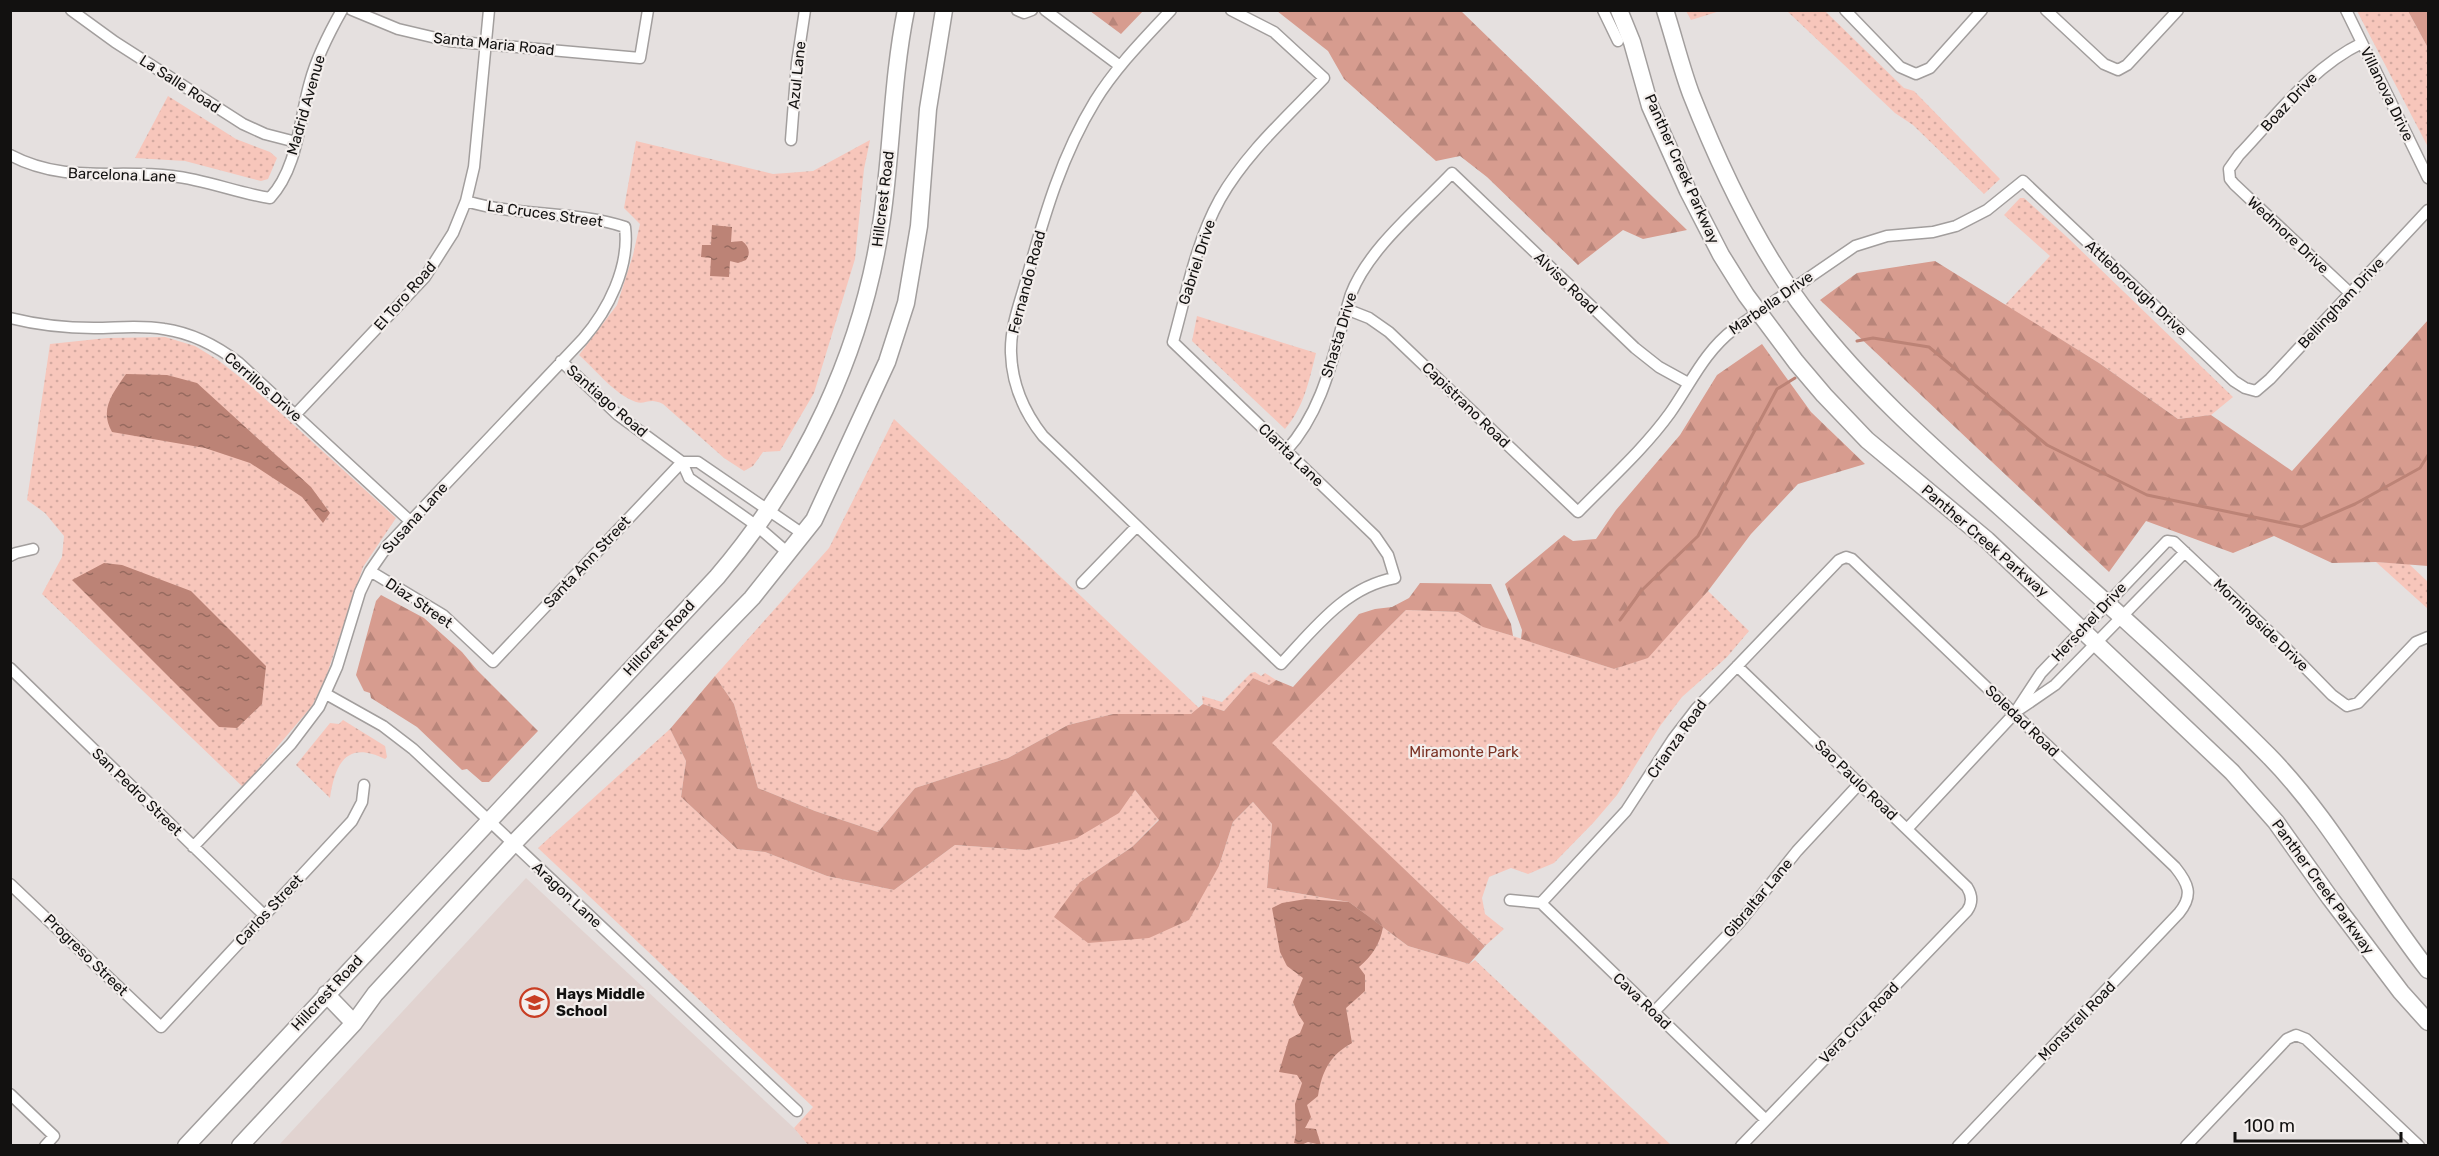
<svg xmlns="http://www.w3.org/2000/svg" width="2439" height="1156" viewBox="0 0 2439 1156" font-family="Rubik,sans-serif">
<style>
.built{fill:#e1d3d0}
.grass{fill:url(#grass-dots)}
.forest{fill:url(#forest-firs)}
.water{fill:url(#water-ripples)}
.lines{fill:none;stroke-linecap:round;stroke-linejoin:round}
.stream{stroke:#bc8376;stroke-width:3}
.street-casing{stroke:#a29e9d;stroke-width:13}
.secondary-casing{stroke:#a29e9d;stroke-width:19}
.street{stroke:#fff;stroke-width:10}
.secondary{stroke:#fff;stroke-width:16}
.labels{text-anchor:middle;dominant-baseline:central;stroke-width:4.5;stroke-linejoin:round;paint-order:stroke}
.street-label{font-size:15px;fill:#121110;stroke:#f3eeec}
.park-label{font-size:15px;fill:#7a3224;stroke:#f3eeec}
.poi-label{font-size:15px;font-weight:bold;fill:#121110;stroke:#f3eeec;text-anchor:start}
</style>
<defs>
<pattern id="grass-dots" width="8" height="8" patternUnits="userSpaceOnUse" patternTransform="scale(1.5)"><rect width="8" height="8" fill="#f7c6bb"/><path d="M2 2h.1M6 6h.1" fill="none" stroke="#d3a9a0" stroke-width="1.8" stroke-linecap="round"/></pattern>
<pattern id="forest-firs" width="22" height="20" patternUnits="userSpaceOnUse" patternTransform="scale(1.5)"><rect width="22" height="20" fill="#d79c8f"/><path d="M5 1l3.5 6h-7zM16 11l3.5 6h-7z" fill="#b8857a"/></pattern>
<pattern id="water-ripples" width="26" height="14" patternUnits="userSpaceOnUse" patternTransform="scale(1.5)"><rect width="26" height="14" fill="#bc8376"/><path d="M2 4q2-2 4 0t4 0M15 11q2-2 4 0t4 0" fill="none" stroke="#976a5f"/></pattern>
</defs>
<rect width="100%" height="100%" fill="#e5e0df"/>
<!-- built -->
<path class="built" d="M526,878l268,250 14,17 -530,1z"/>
<!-- grass -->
<path class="grass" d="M1686,11h34l-29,9z
M1787,11h38l79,77 10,3 86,88 -16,15 -71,-69 -18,-12z
M2357,11h51l20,37v99z
M168,96l68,43 34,13 7,6 -9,21 -7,2 -76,-20 -50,-3z
M870,140l-6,29 -9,90 -41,134 -34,58 -17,1 -10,14 -9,5 -20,-13 -61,-54c-14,-7 -17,1 -27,-2 -22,-8 -40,-32 -57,-47l38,-50 16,-50 7,-31 -16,-16 12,-67 137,33 40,-3z
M2020,198h4l43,39 166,160 -22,18 -33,4 -79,-56 -94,-58 45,-49 -46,-41z
M1197,316l119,37c-7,28 -12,54 -31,76l-93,-88z
M165,337l30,9 23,14 33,26 145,132 -33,49 -37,110 -14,29 -69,81 -201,-193 20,-37 2,-21 -19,-23 -18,-13 23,-156 57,-6z
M894,419l305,289 -8,6h-78l-45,11 -60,33 -93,30 -37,44 -63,-21 -57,-23 -24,-84 -19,-28 114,-128z
M2376,562l33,2 19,18v27z
M1708,591l41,40 -22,26 -45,40 -22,29 -43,69 -23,27 -40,41 -26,11 -17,-6 -22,9 -7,21 3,16 19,15 -19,17 -214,-203 135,-133 52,2 24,14 132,43 34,-12z
M1255,672l6,4 4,-3 11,7 -7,5 -16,-7 -29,33 -21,-7 -1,-8 20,6 29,-29z
M343,720l42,26 2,11 -2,2c-38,-19 -50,4 -55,39l-34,-33 34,-42 9,1z
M670,729l16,32 -5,36 56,52 28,3 62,24 67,14 61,-45 70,5 109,-61 25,30 -27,28 -52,35 139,-16 14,-44 20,-20 19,22 -5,64 82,14 59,44 61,18 6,-4 196,185h-863l-14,-17 19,-21 -275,-259z"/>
<!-- forest -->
<path class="forest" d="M1090,11h53l-22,23z
M1277,11h184l226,219 -44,9 -20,-9 -45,35 -91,-88 -27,-21 -24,5 -92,-82 -16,-28z
M2408,11h20v37z
M1935,261l164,102 79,56 33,-4 81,56 136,-151v246l-52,-4 -44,1 -58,-27 -41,17 -87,-32 -37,51 -289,-272 37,-27z
M1762,344l49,68 54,52 -67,20 -47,50 -43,57 -60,67 -34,11 -93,-30 1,-9 -17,-46 59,-49 9,6 23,-2 20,-29 64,-75 37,-60z
M1420,583l71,1 20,40 2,12 -30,-9 -25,-15 -52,-2 -134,133 213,203 -16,18 -61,-18 -59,-44 -82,-14 5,-64 -19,-22 -20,20 -14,44 -30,54 -40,18 -61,5 -34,-26 26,-35 52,-35 27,-27 -24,-30 -16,23 -44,26 -50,11 -70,-5 -61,45 -67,-14 -62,-24 -28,-3 -56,-52 5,-36 -16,-32 45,-53 19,28 24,84 57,23 63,21 37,-44 93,-30 60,-33 45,-11h78l12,-10 21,7 29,-33 16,7 7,-5 17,7 66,-73 16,-5 17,-2 17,-9z
M381,595l43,23 38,34 15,18 61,61 -49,51h-7l-15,-13 -5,1 -45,-43 -46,-29 -1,-5 -6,-2 -8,-16 20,-74z"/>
<!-- water -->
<path class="water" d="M712,225l20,2 -1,15 11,-1c7,5 9,12 4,19l-8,3 -8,-2 -1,16 -19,-1 1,-18 -10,-1 1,-12h9z
M126,374l41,1 30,8 114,104 19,26 -7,10 -21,-26 -52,-34 -45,-15 -93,-16c-13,-23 1,-39 14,-58z
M104,563l18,2 69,26 75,75 -4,38 -25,24 -18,-1 -147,-147z
M1306,899l43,3 34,25c-3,17 -11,29 -24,40l6,8v16l-19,17 6,35c-22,12 -30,28 -34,53l-11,9 4,12 -6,11 11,1 5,16 -13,-3 -7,3 -7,-2 2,-10 -1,-29 7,-21 -5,-8 -18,-3 10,-33 11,-6 4,-10 -6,-9 -5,-12 10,-24 -16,-12 -7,-14 -8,-44 10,-5z"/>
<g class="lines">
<!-- stream -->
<path class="stream" d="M1857,341l16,-3 56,9 118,98 100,50 155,32 53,-23 65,-36 8,-13
M1620,620l21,-29 57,-55 79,-147 18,-11"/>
<defs>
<path id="street" d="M71,10l44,32 128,82 22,10 31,8
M352,10l46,19 51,12 191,17 8,-48
M1017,10l7,3 8,-3
M1045,10l75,56
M1171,10c-27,29 -55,57 -76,91 -33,54 -50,112 -67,173 -7,26 -18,52 -17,79 1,32 13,59 32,83l238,228c33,-35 64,-77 114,-86l-7,-23 -13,-19 -202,-194c13,-47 23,-100 47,-143 26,-46 68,-83 104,-121l-50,-46 -43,-22
M1603,10l15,31
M1845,10l55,57 16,7 14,-6 52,-58
M2046,10l58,54 14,6 9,-5 51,-55
M2346,10l82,168
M791,140l6,-77 8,-53
M10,155c55,29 105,14 162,21 35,4 65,17 98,22 28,-30 29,-78 40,-116 7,-26 19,-49 32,-72
M2350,293l-116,-109 -4,-5 -1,-10 10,-14c38,-40 73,-88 123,-112
M1346,309l23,9 20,14 189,180c31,-32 66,-63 92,-99 21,-30 34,-61 64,-84l121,-83 32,-10 46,-4 23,-6 31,-16 36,-29 211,200 11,7 11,3 14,-12 158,-169
M10,318c28,7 56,10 84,10 23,0 47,-3 70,1 28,4 53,17 75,34l171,158
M561,361l57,54 64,47 7,16 68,48 31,27
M295,415l130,-138 28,-44 13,-32 8,-34 15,-157
M1286,451c40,-44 48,-102 65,-157 18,-46 67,-85 101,-121l183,175 24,19 29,16
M682,462h16l105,72
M10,556l6,-3 17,-4
M370,571l73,44 50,47 189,-200
M1082,583l55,-57
M1737,666l230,221c5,8 6,16 0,24l-226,235
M10,668l254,247
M326,694l57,32 30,23 384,362
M2020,709l35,-24 130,-133
M1907,829l107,-115 27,-41 126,-132 7,1 105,99 53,54 15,11 11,-3 58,-61 12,-5
M193,847l98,-103 28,-37 18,-40 23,-75 10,-21 18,-26 195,-206c25,-29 47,-72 42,-112 -52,-17 -107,-10 -159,-26
M10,884l151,143 191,-206 10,-19 2,-17
M1510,900l31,3 225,217
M1541,903l85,-92 47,-72 23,-30 143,-149 7,-3 6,2 323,308c13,16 19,28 4,46l-221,233
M1654,1012l86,-90 57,-71 63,-68
M10,1094l44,42 -9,10
M2186,1146l101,-107 9,-4 10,4 113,107"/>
<path id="secondary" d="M1619,10l13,32 18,64 38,85 33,64 25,40 50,67 28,33 43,45 120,100 245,232 44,50 54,76 71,94 27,30
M1665,10c9,28 16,57 26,84 30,76 70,161 121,225 55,71 123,130 190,190 89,80 181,161 266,246 63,64 105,145 160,215
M326,994l28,29
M186,1146l531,-569c87,-102 146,-225 165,-359 10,-69 10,-139 24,-208
M240,1146l114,-123 21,-29 138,-150 239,-246 62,-78 73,-158 19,-59 13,-77 9,-117 16,-99"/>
</defs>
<!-- street casing -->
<use href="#street" class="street-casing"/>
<!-- secondary casing -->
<use href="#secondary" class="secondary-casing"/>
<!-- street -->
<use href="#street" class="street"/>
<!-- secondary -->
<use href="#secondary" class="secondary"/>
</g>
<!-- icons -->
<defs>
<symbol id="school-ring" viewBox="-11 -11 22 22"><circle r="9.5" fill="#f3eeec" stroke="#c83d23" stroke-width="1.5"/><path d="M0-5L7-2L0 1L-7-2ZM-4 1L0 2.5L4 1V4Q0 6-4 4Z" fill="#c83d23"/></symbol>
</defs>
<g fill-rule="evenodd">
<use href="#school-ring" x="518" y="986" width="33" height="33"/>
</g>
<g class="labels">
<!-- street labels -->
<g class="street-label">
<text transform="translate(494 44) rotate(6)">Santa Maria Road</text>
<text transform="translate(797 75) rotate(-84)">Azul Lane</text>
<text transform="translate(180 84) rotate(33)">La Salle Road</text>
<text transform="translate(2387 94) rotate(64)">Villanova Drive</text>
<text transform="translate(2289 102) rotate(-47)">Boaz Drive</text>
<text transform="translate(306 105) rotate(-74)">Madrid Avenue</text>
<text transform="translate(1682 169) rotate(66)">Panther Creek Parkway</text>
<text transform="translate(122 175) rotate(2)">Barcelona Lane</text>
<text transform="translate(883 199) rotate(-83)">Hillcrest Road</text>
<text transform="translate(545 214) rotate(8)">La Cruces Street</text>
<text transform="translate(2288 235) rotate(43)">Wedmore Drive</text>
<text transform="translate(1197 262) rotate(-72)">Gabriel Drive</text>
<text transform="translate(1027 282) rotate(-75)">Fernando Road</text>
<text transform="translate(1566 283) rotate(44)">Alviso Road</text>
<text transform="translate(2136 288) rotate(43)">Attleborough Drive</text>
<text transform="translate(405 296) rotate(-49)">El Toro Road</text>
<text transform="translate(1771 303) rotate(-35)">Marbella Drive</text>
<text transform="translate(2341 303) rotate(-47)">Bellingham Drive</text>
<text transform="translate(1339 335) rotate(-73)">Shasta Drive</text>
<text transform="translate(263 387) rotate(41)">Cerrillos Drive</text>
<text transform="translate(607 401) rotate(41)">Santiago Road</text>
<text transform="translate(1466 405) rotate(44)">Capistrano Road</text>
<text transform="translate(1291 455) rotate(44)">Clarita Lane</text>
<text transform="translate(415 518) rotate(-48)">Susana Lane</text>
<text transform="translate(1985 541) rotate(41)">Panther Creek Parkway</text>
<text transform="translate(587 562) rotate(-47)">Santa Ann Street</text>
<text transform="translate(419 603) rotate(34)">Diaz Street</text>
<text transform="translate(2089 622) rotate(-47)">Herschel Drive</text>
<text transform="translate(2261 625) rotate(44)">Morningside Drive</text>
<text transform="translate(659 638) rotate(-47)">Hillcrest Road</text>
<text transform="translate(2022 721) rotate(44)">Soledad Road</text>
<text transform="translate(1677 739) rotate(-55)">Crianza Road</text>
<text transform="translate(1856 780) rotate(44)">Sao Paulo Road</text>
<text transform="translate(137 792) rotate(44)">San Pedro Street</text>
<text transform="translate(2323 887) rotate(54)">Panther Creek Parkway</text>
<text transform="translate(567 895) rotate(43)">Aragon Lane</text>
<text transform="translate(1758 898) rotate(-50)">Gibraltar Lane</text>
<text transform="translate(269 910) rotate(-47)">Carlos Street</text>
<text transform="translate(86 955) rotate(44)">Progreso Street</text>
<text transform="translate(327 993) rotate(-47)">Hillcrest Road</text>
<text transform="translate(1642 1001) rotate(44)">Cava Road</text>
<text transform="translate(2077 1021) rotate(-46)">Monstrell Road</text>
<text transform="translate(1859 1023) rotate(-46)">Vera Cruz Road</text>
</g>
<!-- park labels -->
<g class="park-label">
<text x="1464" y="752">Miramonte Park</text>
</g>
<!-- poi labels -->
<g class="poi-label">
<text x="556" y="994">Hays Middle<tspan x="556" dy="17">School</tspan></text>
</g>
</g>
<!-- border -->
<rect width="2439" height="1156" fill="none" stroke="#121110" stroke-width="24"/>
<!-- scale -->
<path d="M2235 1132v9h166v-9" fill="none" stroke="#121110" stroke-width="3"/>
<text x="2244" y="1132" font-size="18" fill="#121110" stroke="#f3eeec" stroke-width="4.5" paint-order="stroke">100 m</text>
</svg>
